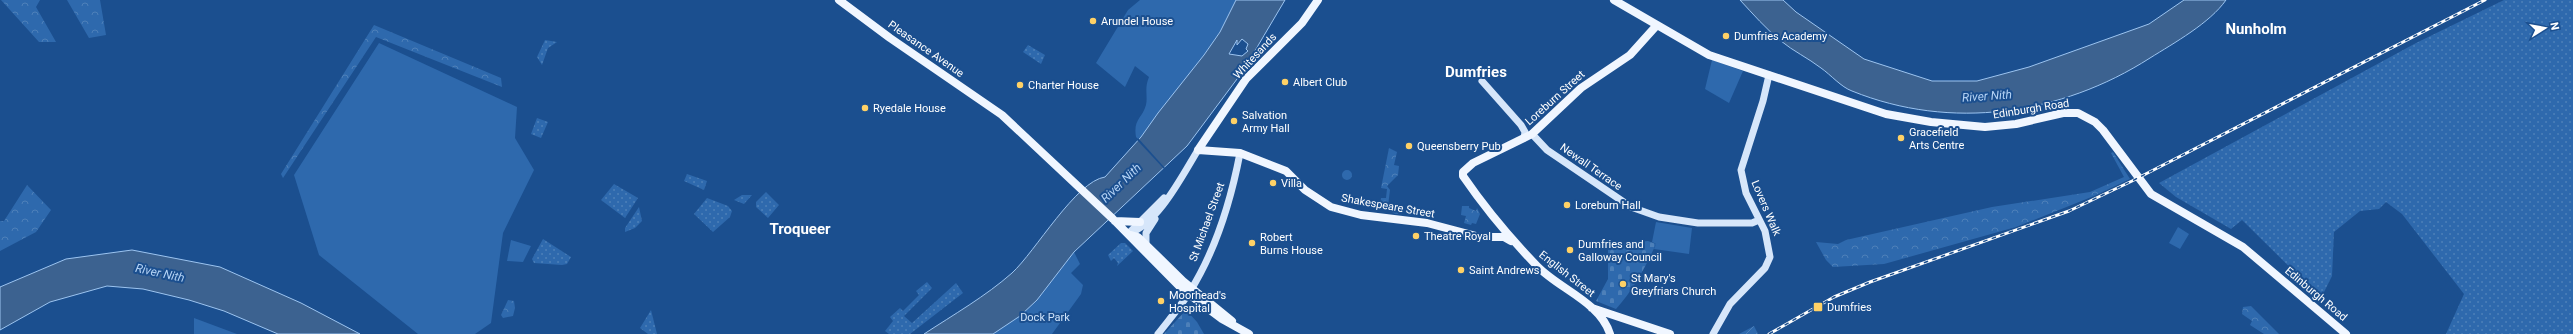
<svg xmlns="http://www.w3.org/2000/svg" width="2573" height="334" viewBox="0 0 2573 334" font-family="Roboto,sans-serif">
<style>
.grass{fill:url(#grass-dots)}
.forest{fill:url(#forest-crowns)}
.cemetery{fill:url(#cemetery-stones)}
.park{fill:#2e69ad}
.garden{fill:url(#garden-furrows)}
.water{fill:#3c6290;stroke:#9cc4f0;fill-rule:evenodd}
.pier{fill:#1b4f8f}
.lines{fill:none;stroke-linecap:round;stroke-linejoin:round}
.secondary{stroke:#d6e6fa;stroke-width:7}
.primary{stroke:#f0f6ff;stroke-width:8}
.rail-casing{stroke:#fff;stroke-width:3}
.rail{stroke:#1b4f8f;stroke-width:1.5;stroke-dasharray:4.5;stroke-linecap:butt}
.poi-dot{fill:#ffd166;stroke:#1b4f8f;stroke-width:1.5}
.labels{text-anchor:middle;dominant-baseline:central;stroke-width:4;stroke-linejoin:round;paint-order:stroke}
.poi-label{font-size:11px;fill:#fff;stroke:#1b4f8f;text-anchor:start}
.street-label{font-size:11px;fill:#fff;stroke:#1b4f8f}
.park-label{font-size:11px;fill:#cfe3fa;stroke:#1b4f8f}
.water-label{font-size:12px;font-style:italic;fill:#b5d3f5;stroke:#1b4f8f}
.district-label{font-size:15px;font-weight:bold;fill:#fff;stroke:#1b4f8f}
</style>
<defs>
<pattern id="grass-dots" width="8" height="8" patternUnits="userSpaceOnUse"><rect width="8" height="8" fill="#2e69ad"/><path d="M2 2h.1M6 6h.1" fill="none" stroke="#4d80b9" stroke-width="1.8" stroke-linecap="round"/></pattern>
<pattern id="forest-crowns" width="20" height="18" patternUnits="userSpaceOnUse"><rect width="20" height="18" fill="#2e69ad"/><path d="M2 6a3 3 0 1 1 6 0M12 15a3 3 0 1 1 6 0" fill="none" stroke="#4d80b9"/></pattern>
<pattern id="cemetery-stones" width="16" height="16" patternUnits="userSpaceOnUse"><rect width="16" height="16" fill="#2e69ad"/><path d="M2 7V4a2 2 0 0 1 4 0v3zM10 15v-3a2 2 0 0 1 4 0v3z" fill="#4d80b9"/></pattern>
<pattern id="garden-furrows" width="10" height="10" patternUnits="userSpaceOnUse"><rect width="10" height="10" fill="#2e69ad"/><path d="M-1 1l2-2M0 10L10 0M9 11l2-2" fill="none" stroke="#4d80b9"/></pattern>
</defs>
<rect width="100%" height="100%" fill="#1b4f8f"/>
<!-- grass -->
<path class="grass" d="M2504,0h69v334h-127l18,-40 -62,-80 -16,-12 -7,7 -19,2 -26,21 -2,44 -11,22 -79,-78 -11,9 -55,-32 -17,-14 257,-140z
M545,40l12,2 -9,6 -6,17 -5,-8z
M1028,45l17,10 -4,9 -18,-12z
M537,118l11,4 -7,16 -10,-4z
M687,174l20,7 -3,9 -20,-9z
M614,184l24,14 -13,20 -24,-18z
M766,192l13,13 -11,13 -12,-11v-5z
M742,195h10l-8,9 -10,-4z
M707,198l21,8 4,5 -2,6 -17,15 -19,-18z
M1391 209a5 5 0 1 1 10 0a5 5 0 1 1-10 0Z
M639,207l3,14 -7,7 -10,4v-4z
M543,239l28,18 -4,7 -5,1 -28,-2 -2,-4z
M1121,243h4l8,8 -16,15 1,-3 -4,-5 -3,3 -3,-6z
M927,282l5,6 -28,28 8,7 44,-40 7,10 -53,41h-21l-4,-3 8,-10 -3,-4 10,-9 3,3 16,-16 -3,-4z
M651,310l6,24h-9l-8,-6z"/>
<!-- forest -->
<path class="forest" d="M1,0h39l-4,7 20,35h-17z
M67,0h33l6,35 -17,3z
M374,25l127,53 1,9 -126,-50 -93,141 -2,-4z
M1389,148l8,4 -3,13 5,1 -1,9 -11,11 3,4 -2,16 -8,-1 1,-7h5l1,-9 -6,-1z
M2113,152l17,27 -36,17 -78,31 -132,37 -51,3 -7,-7 -10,-18 22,2 8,-4 146,-33 98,-15 34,-15 -13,-24z
M1342 175a5 5 0 1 1 10 0a5 5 0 1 1-10 0Z
M27,185l24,25 -15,22 -36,19v-30h4z
M1462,206h7v2l7,3 1,-3 3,6 -4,10 -4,-1 -1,2 -7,-2 2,-7 -5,-1z
M508,300l6,1 1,7 -2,8 -10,2 -2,-3z
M2251,306l28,28h-15l-14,-9 2,-4 -10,-7 1,-7z"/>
<!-- cemetery -->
<path class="cemetery" d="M1648,241l8,3c-11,24 -22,45 -40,65l-20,-8 12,-22v-35z
M1186,310l11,12 7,12h-40z"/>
<!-- park -->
<path class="park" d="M1140,0h96l-14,29 -18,26 -65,85 -3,-3c-3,-18 6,-18 10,-32 2,-10 -2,-16 3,-28l-14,-11 -10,21 -29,-24 32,-53z
M379,43l138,64 -2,31 19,32 -31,63 -12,90 -16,11h-57l-99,-79 -25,-80z
M1712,60l31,11 -14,32 -24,-14z
M1656,222l36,6 -3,26 -35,-5 2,-5 -4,-2z
M2178,227l11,7 -9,15 -11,-6z
M511,240l20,6 -8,16 -16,-1z
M1074,252l6,12 -9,9 12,12 -2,9 -29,40h-59l44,-34z
M194,318l43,16h-43z"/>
<!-- garden -->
<path class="garden" d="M1754,326l4,8h-19z"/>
<!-- water -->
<path class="water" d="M1236,0h49l-42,71 -56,75 -113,106 -37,48 -17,16 -27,18h-69c29,-19 62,-38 88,-61 23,-21 64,-92 93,-96l36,-40 17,-24 46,-58 16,-23zM1242,39l6,5 -2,5 2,2 -6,5 -13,-2 8,-14v5z
M1740,0h43l13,12 68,47 68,22h45l52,-14 120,-43 35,-24h42c-16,23 -52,43 -76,58 -89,57 -199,73 -298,33 -11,-4 -21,-16 -31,-23 -13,-10 -28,-17 -40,-27 -15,-12 -28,-27 -41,-41z
M132,250l88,17 81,36 59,31h-82l-54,-23 -35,-11 -46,-11 -36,-3 -57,16 -50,28v-43l66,-28z"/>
<!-- pier -->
<path class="pier" d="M1138,138l27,30 -1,1 -27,-29z"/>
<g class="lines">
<!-- secondary -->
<path class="secondary" d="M1482,81l39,44 4,7 -1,6
M1532,134l15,16 84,57 28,10 39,6h54l7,-3
M1129,233l35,-35
M1128,234c30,-10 54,-58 70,-84
M1146,244v-11l9,-14
M1158,334c10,-13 22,-27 31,-41 26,-41 42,-93 51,-140
M1713,334l17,-30 35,-36 5,-11 -5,-26 -19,-38 -5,-23 22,-69 6,-26"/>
<!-- primary -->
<path class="primary" d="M839,0l51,38 112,77 111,104 69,70 40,30 27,15
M1614,0l95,55 177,59 45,8 54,5 31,-3 47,-11h15l17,9 8,8 48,64 92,53 103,87
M1198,150l42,3 46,18 19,19 26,17 30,8 66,8 53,14h24l7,4
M1198,150l48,-71 56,-56 16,-23
M1115,221l25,1
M1131,235l7,2 45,44 49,40
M1592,308l78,26
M1610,334c-10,-32 -51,-45 -73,-68 -27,-28 -52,-58 -74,-90v-4l10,-9 59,-29 49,-46 49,-33 27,-30"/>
<defs>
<path id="rail" d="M1769,334l65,-37 36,-15 199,-71 63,-30 353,-181"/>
</defs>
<!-- rail casing -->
<use href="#rail" class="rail-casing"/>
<!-- rail -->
<use href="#rail" class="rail"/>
</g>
<!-- markers -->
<g class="poi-dot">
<circle cx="1093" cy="21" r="4"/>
<circle cx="1726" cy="36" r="4"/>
<circle cx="1285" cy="82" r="4"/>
<circle cx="1020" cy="85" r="4"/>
<circle cx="865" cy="108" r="4"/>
<circle cx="1234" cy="121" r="4"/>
<circle cx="1901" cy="138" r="4"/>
<circle cx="1409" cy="146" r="4"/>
<circle cx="1273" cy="183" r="4"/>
<circle cx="1567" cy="205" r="4"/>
<circle cx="1416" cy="236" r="4"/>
<circle cx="1252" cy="243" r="4"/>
<circle cx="1570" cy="250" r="4"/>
<circle cx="1461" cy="270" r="4"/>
<circle cx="1623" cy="284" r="4"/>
<circle cx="1161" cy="301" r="4"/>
<rect x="1813" y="302" width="10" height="10" rx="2"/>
</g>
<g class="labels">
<!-- poi labels -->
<g class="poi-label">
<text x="1101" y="21">Arundel House</text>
<text x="1734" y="36">Dumfries Academy</text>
<text x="1293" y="82">Albert Club</text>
<text x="1028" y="85">Charter House</text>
<text x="873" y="108">Ryedale House</text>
<text x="1242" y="115">Salvation<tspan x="1242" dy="13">Army Hall</tspan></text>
<text x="1909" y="132">Gracefield<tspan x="1909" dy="13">Arts Centre</tspan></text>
<text x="1417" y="146">Queensberry Pub</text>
<text x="1281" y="183">Villa</text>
<text x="1575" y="205">Loreburn Hall</text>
<text x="1424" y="236">Theatre Royal</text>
<text x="1260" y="237">Robert<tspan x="1260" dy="13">Burns House</tspan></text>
<text x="1578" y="244">Dumfries and<tspan x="1578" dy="13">Galloway Council</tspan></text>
<text x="1469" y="270">Saint Andrews</text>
<text x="1631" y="278">St Mary's<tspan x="1631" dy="13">Greyfriars Church</tspan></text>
<text x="1169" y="295">Moorhead's<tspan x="1169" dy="13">Hospital</tspan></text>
<text x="1827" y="307">Dumfries</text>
</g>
<!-- street labels -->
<g class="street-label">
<text transform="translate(926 49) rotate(35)">Pleasance Avenue</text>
<text transform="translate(1255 56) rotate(-47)">Whitesands</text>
<text transform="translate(1555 98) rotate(-42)">Loreburn Street</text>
<text transform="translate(2031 109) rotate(-9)">Edinburgh Road</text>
<text transform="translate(1591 167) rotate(35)">Newall Terrace</text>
<text transform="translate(1388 206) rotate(10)">Shakespeare Street</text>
<text transform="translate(1766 208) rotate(67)">Lovers Walk</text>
<text transform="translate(1207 222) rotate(-70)">St Michael Street</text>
<text transform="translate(1567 274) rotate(38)">English Street</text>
<text transform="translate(2316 294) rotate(40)">Edinburgh Road</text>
</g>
<!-- park labels -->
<g class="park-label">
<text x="1045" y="317">Dock Park</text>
</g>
<!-- water labels -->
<g class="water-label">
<text transform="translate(1987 96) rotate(-4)">River Nith</text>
<text transform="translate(1121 183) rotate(-44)">River Nith</text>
<text transform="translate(160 273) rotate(12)">River Nith</text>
</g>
<!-- district labels -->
<g class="district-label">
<text x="2256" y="29">Nunholm</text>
<text x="1476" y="72">Dumfries</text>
<text x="800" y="229">Troqueer</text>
</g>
</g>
<!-- north arrow -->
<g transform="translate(2545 28) rotate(79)" stroke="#1b4f8f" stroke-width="3" paint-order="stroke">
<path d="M0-3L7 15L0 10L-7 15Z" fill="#ffffff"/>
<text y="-6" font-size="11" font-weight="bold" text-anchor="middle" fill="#ffffff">N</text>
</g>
</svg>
